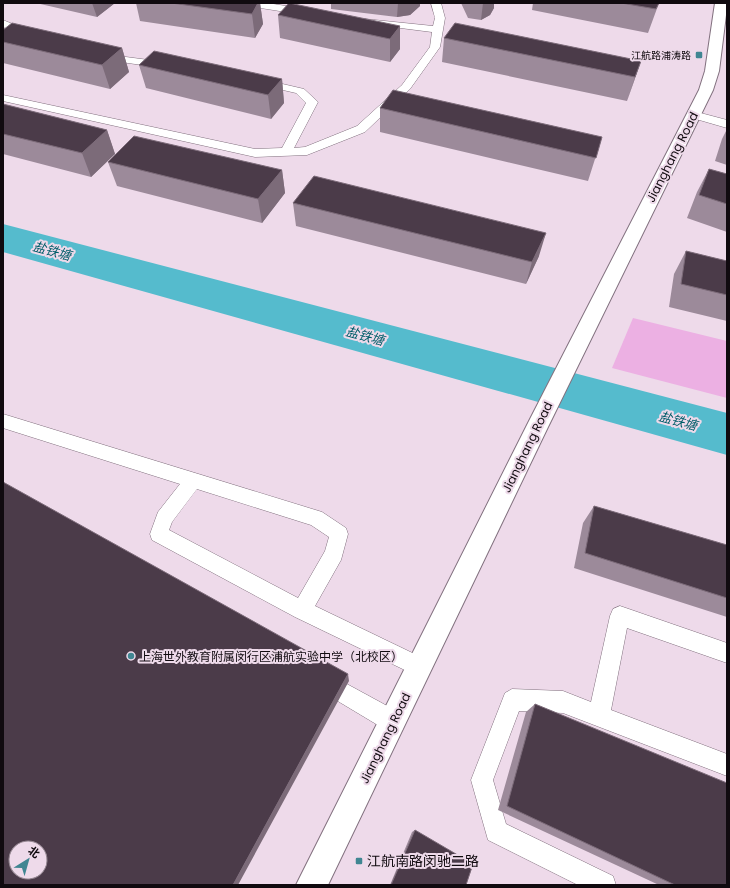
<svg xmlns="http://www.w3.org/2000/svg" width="730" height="888" viewBox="0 0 730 888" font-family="Poppins,'Noto Sans SC',sans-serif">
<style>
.green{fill:#ecb0e3}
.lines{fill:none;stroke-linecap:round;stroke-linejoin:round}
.river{fill:#55bbcd;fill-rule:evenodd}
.service-casing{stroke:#82717f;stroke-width:1}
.minor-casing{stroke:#82717f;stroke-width:2}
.service{fill:#fff;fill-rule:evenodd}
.minor{fill:#fff;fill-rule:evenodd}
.wall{fill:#9c8a9a}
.shaded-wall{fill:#7c6b79}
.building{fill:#4b3b49;stroke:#7c6b79;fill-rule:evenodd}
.poi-dot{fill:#408692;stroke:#eedaea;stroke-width:1.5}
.labels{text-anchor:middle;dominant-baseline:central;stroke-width:4;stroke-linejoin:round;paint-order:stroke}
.far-poi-label{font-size:10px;fill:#100a0f;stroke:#eedaea;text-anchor:end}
.street-label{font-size:12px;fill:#100a0f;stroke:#eedaea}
.poi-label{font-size:12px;fill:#100a0f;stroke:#eedaea;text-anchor:start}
.water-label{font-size:13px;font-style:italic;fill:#005d69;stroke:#eedaea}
.near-poi-label{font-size:14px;fill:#100a0f;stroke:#eedaea;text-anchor:start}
</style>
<rect width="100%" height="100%" fill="#eedaea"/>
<!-- green -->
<path class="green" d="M633,318l94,23v57l-115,-30z"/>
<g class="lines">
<!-- river -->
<path class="river" d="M3,224l724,189v42l-724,-203z"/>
<defs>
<path id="service" d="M243,3h24l38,6 5,3 -5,3 -57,-9z
M431,3h10l4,15 -5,29 -30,42 -45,43 -58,23 -52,2 -252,-56v-6l252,54 27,-1 24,-45 -10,-10 -39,-9 -2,-2 6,-3 43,10 14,13 -24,46 11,-1 52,-21 45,-41 28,-38 2,-15 -63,-8 -5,-3 1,-2 68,7 2,-8z
M3,20l31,13 1,2 -1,2h-8l-23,-10z
M103,54l61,8 5,3 -5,3 -65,-9 -1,-2z
M693,111l34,9v8l-38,-11 -2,-2 2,-2z
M3,414l319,98 24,16 2,6 -7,26 -26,46 112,54 3,7 -3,7 -7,3 -7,-3 -118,-57 -143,-77 -2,-6 8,-22 22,-28 -177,-56zM197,489l114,36 18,12 -4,14 -27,47 -129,-68 3,-8z
M620,606l107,37v20l-100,-35 -16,82 116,44v22l-164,-63 -44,-2 -26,69 13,44 107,52 3,9h-38l-90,-45 -17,-60 34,-87 7,-4 51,2 28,11 19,-86 3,-7z
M323,671l79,43 3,8 -3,8 -8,3 -8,-3 -70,-42 -3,-7 3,-7z"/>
<path id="minor" d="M715,3h12v4l-8,64 -6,19 -165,337 -220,458h-32l233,-464 170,-331 6,-19z"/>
</defs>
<!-- service casing -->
<use href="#service" class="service-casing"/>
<!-- minor casing -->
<use href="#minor" class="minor-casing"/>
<!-- service -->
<use href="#service" class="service"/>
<!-- minor -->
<use href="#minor" class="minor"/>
</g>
<!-- wall -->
<path class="wall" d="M36,3h79l-18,14z
M136,3h124l3,21 -8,14 -115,-17z
M331,3h89v3l-10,9 -13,2 -66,-8z
M461,3h33v5l-4,7 -9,5 -13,-2z
M533,3h126l-11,30 -116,-23z
M278,15l122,11v23l-10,13 -110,-24z
M3,30l119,18 7,24 -19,17 -107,-26z
M444,38l197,23 -14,40 -185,-39z
M139,65l143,14 2,24 -13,16 -125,-31z
M3,104l104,26 8,24 -24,23 -88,-23z
M380,108l222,29 -14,44 -208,-49z
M727,129v36l-12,-4 7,-22z
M108,162l174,8 3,23 -23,30 -145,-37z
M709,169l18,5v58l-40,-14 10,-26z
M293,203l246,53 -13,28 -230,-58z
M686,251l41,10v60l-58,-14 5,-33z
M594,506l133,39v72l-153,-49 9,-45z
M535,704l192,181h-68l-161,-75 28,-98z
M415,830l51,55h-76l22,-53z"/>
<!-- shaded-wall -->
<path class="shaded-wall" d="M92,3h23l-18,14z
M258,3h2l3,21 -8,14 -3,-24z
M398,3h22v3l-10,9 -13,2z
M483,3h11v5l-4,7 -9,5z
M400,26v23l-10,13v-23z
M122,48l7,24 -19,17 -8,-24z
M641,61l-8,23 -6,17 8,-24z
M282,79l2,24 -13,16 -3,-24z
M107,130l8,24 -24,23 -9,-24z
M282,170l3,23 -23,30 -4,-24z
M546,233l-7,23 -13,28 6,-22z
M348,674l1,7 -111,204h-5z"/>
<!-- building -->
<path class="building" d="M171,3h87l-6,11z
M289,3l111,23 -10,13 -112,-24z
M621,3h38l-3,6z
M12,23l110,25 -20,17 -99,-23v-12z
M455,23l186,38 -6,16 -191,-39z
M154,51l128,28 -14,16 -129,-30z
M393,90l209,47 -6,21 -216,-50z
M3,104l104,26 -25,23 -79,-19z
M134,136l148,34 -24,29 -150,-37z
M709,169l18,5v30l-28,-9z
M314,176l232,57 -14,29 -239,-59z
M686,251l41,10v34l-46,-11z
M3,482l345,192 -115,211h-230zM16,848h24v24h-24z
M594,506l133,39v53l-142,-45z
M535,704l192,79v102h-52l-168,-79z
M415,830l58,34 -7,21h-75z"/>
<!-- markers -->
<g class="poi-dot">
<rect x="695" y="51" width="8" height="8" rx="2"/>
<circle cx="131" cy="656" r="4"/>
<rect x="355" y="857" width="8" height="8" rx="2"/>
</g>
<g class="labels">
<!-- far-poi labels -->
<g class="far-poi-label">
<text x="691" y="55">江航路浦涛路</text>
</g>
<!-- street labels -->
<g class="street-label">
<text transform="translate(672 157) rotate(-63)">Jianghang Road</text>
<text transform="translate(527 447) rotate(-64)">Jianghang Road</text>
<text transform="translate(385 738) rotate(-64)">Jianghang Road</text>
</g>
<!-- poi labels -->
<g class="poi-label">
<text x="139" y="656">上海世外教育附属闵行区浦航实验中学（北校区）</text>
</g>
<!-- water labels -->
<g class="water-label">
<text transform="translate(52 251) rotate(15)">盐铁塘</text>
<text transform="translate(365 336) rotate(15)">盐铁塘</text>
<text transform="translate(678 421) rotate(15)">盐铁塘</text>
</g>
<!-- near-poi labels -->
<g class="near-poi-label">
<text x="367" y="861">江航南路闵驰二路</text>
</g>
</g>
<!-- border -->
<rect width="730" height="888" fill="none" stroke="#100a0f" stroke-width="8"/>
<!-- north arrow -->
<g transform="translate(28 860) rotate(37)"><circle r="19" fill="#eedaea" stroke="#958792"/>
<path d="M0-3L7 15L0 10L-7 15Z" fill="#408692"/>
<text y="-6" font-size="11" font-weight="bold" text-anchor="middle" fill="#100a0f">北</text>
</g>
</svg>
